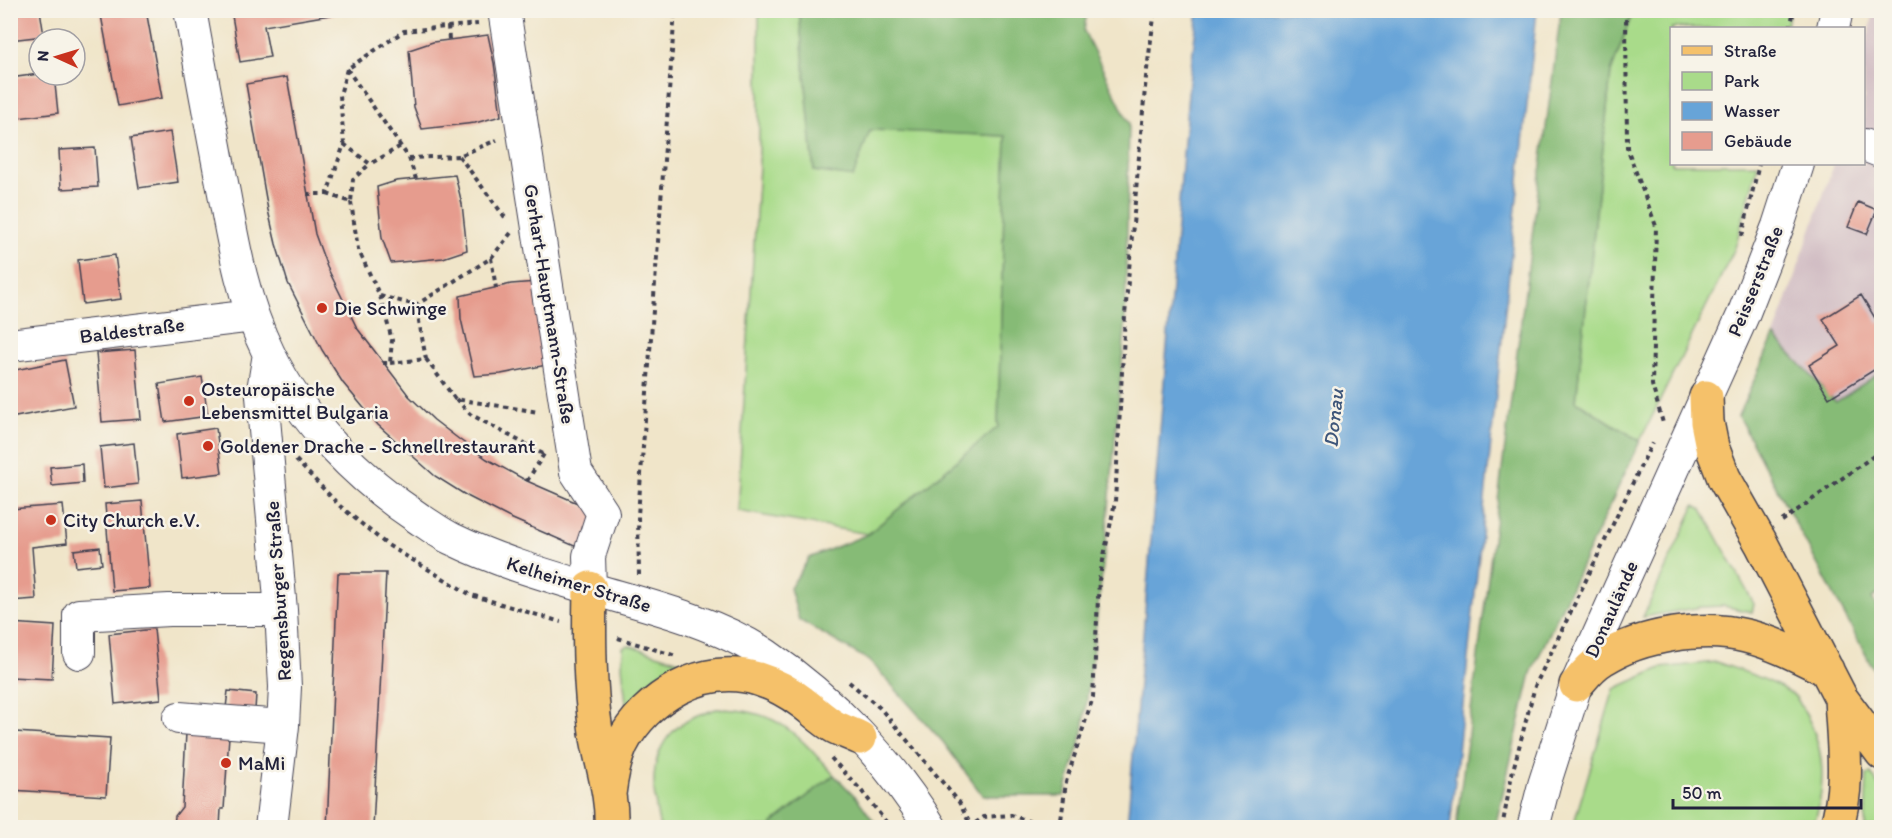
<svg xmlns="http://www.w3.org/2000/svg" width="1892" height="838" viewBox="0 0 1892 838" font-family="Itim,sans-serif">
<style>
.industrial{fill:#d2bec4}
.green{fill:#a9db8a;stroke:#667e62;stroke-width:1.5}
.forest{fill:#86bb76;stroke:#546e58;stroke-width:1.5}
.water{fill:#67a4d8;stroke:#44638a;stroke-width:1.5}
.building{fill:#e69c8e}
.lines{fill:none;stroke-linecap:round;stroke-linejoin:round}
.minor-casing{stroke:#413f50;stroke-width:34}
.major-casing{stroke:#413f50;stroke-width:36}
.path{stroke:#413f50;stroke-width:4;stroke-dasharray:4.5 4.5;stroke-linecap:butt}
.minor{stroke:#fff;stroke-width:32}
.major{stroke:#f5c16b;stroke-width:33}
.poi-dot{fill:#c8321e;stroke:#f7f3e8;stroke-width:2}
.labels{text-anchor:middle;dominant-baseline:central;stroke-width:5;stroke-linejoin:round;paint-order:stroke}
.street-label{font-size:20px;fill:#22223b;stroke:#f7f3e8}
.poi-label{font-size:20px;fill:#22223b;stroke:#f7f3e8;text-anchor:start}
.water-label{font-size:21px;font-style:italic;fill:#3e567a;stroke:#f7f3e8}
</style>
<rect width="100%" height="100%" fill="#f7f3e8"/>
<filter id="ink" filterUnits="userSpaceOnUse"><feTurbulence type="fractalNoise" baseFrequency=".0167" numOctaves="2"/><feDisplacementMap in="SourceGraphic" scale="12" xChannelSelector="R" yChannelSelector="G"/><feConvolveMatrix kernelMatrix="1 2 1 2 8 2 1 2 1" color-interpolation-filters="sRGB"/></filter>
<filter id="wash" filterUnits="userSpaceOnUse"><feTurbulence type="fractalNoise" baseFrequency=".008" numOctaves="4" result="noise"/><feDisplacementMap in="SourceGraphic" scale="24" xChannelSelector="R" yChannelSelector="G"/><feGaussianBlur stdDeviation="1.35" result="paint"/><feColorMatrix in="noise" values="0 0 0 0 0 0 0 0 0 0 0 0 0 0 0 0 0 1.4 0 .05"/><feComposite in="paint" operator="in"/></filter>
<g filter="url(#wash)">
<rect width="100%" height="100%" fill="#f0e5c9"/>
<!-- industrial -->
<path class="industrial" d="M1874,11h7v361l-45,30 -62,-66 60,-172h30v-111z"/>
<!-- green -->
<path class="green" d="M759,11h40l15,160 39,5 17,-47 136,7 -8,291 -130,107 -131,-23 22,-345z
M1633,11h157l-4,17h-114v136h86l-23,84 -95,193 -64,-40 35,-329z
M1695,505l7,4 52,95 -2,8 -29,-6 -22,1 -58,10z
M628,645l51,16 12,9 -64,42 -5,-46 1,-19z
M1716,662c25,9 54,17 76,32 6,3 9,13 13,19 21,36 21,75 8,114h-239l2,-11 38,-127 47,-21z
M716,709c62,0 79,23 118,66l-62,49 -1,3 -111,1c-8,-35 -13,-76 18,-101 10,-9 25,-13 38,-18z
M1871,774l10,15v38h-16l2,-52z"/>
<!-- forest -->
<path class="forest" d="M799,11h288l-3,20 45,92 -4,207 -19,211 -23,191 -19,64h-81l-40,-54 -73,-81 -71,-41 -9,-32 19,-30 59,-24 130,-107 8,-291 -136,-6 -17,47 -39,-6z
M1561,11h72l-22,61 -35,329 64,40 -109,232 -36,154h-39z
M1774,336l62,66 45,-30 1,220 -10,6 9,16v69l-143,-267z
M834,775l23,23 21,29h-107l1,-3z"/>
<!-- water -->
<path class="water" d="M1198,11h339l-87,816h-323l62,-745z"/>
<g id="blocks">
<!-- building -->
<path class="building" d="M10,10h30l4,26 -34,4z
M100,10h46l16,88 -44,8z
M231,10h116v2l-83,14 6,31 -30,5z
M488,35l6,28 7,53 -26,7 -53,6 -8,-22 -5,-57 24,-8z
M39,74l15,1 4,38 -48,6v-41z
M287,77l28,157 12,33 30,61 52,68 25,24 26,20 27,19 40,22 71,31 -12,39 -78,-34 -41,-21 -32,-20 -57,-51 -35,-42 -21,-33 -34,-67 -12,-39 -8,-34 -22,-126z
M170,132l8,50 -39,6 -8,-50z
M95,148l3,39 -37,2 -2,-39z
M455,175l7,29 5,46 -24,8 -52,5 -9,-25 -5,-51 19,-6z
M1858,202l19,8 -10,24 -19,-7z
M115,255l6,44 -38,5 -5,-44z
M537,282l15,82 -51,10 -27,2 -13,-57 -1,-23 51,-12z
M1861,295l17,28 4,-3v45l-53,33 -20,-33 31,-19 -17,-27z
M135,350l6,69 -39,3 -6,-69z
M65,360l9,46 -64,12v-47z
M202,377l6,39 -43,6 -6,-38z
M216,428l6,45 -40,5 -5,-44z
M134,443l4,41 -34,4 -4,-41z
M82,464l1,19 -31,3 -2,-19z
M142,501l8,87 -38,3 -7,-87z
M63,505l4,38 -35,4 4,52 -26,2v-92z
M100,547l2,17 -26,3 -2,-17z
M338,573h48l-13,255h-46z
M10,623l45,3 -3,53 -42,-2z
M154,629l7,70 -46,5 -6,-70z
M228,691l28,3 -1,16 -29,-2z
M15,732l95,6 -4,58 -95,-6z
M186,733l43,3 -5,73h-3l-1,19h-46l1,-12 7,-9z"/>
</g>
</g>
<g filter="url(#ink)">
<use href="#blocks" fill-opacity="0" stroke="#413f50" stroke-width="1.5"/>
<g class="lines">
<defs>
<path id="minor" d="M190,10c11,61 22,122 34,183 10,55 20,111 45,161 33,68 90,125 152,166 10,6 20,14 31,19 47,23 97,37 147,52 55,16 119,32 167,64 65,44 124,106 165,173
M504,10l72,462 27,41 -14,43 1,32
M1833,28l4,-18
M1864,145l18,7
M10,345l243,-29
M269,354l-7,42 19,214 4,77 -2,39 -12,102
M79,653v-38l90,-5h112
M179,718l104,8
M1533,828l11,-43 32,-100 167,-370 35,-89 20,-62"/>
<path id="major" d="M1706,397l1,25 5,25 12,31 37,65 80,155 41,55
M590,588c-1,48 -1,96 6,144 5,32 17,63 15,96
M1576,685c8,-9 16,-20 27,-26 37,-24 101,-34 143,-23 29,7 55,21 81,34
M609,794c2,-17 5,-33 12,-49 24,-48 84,-83 137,-66 16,5 31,13 44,23 11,8 21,18 33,25 8,4 17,7 25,11
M1836,828c14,-41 7,-88 5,-130"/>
</defs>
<!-- minor casing -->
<use href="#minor" class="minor-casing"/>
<!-- major casing -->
<use href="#major" class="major-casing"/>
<!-- path -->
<path class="path" d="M1626,10l1,138 29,78 -4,159 11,38
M448,26l1,14
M1790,28l4,-18
M347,69l62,89 50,-2 38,-16
M344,144l26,20 31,-18
M459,156l48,64
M409,158l7,21
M307,194h20l17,-50 -4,-49 7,-26 57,-38 74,-7
M327,194l24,8 2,-23 17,-15
M351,202l7,47 22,47 12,44 -2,23h-7
M1742,236l17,-72
M491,258l5,30
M380,296l36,9 75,-47 20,-25
M426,359l29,40 84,13
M390,363l36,-4 -10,-54
M456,399l14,15 75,41
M296,460l44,46 46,38 85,51 90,27
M527,481l17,-27
M1782,521l100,-71
M639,575l-1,-60 37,-505
M618,638l58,18
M849,682l31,26 79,94 13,26
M831,758l29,31 31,39
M968,828l16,-11 27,-2 37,13
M1060,828l6,-46 27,-85 6,-117 16,-78 10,-187 21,-238 9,-67
M1502,828l10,-54 23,-88 117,-243"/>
<!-- minor -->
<use href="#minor" class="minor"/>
<!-- major -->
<use href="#major" class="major"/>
</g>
</g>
<!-- markers -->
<g class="poi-dot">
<circle cx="322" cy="308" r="6"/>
<circle cx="189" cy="401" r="6"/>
<circle cx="208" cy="446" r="6"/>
<circle cx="51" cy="520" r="6"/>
<circle cx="226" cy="763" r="6"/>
</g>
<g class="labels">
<!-- street labels -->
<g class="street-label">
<text transform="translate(1755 281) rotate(-68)">Peisserstraße</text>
<text transform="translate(550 304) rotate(81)">Gerhart-Hauptmann-Straße</text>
<text transform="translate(132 330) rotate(-7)">Baldestraße</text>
<text transform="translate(579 584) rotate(17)">Kelheimer Straße</text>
<text transform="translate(278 591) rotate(-94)">Regensburger Straße</text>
<text transform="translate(1611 609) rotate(-66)">Donaulände</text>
</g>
<!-- poi labels -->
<g class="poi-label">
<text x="334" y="308">Die Schwinge</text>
<text x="201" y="389">Osteuropäische<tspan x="201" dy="23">Lebensmittel Bulgaria</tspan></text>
<text x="220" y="446">Goldener Drache - Schnellrestaurant</text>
<text x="63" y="520">City Church e.V.</text>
<text x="238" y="763">MaMi</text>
</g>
<!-- water labels -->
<g class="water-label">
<text transform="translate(1333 418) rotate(-84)">Donau</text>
</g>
</g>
<!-- margin -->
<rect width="1892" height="838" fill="none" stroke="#f7f3e8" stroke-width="36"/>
<!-- legend -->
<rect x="1670" y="27" width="195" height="138" fill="#f7f3e8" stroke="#a29fa3" stroke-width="1.5"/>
<rect x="1682" y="46" width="30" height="9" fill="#f5c16b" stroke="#a29fa3" stroke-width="1.5"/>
<text x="1724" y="57" font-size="18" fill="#22223b">Straße</text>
<rect x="1682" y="72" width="30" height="18" fill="#a9db8a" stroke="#a29fa3" stroke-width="1.5"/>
<text x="1724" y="87" font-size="18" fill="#22223b">Park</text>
<rect x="1682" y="102" width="30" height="18" fill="#67a4d8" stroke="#a29fa3" stroke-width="1.5"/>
<text x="1724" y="117" font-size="18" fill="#22223b">Wasser</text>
<rect x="1682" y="132" width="30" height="18" fill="#e69c8e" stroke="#a29fa3" stroke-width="1.5"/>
<text x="1724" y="147" font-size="18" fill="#22223b">Gebäude</text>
<!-- north arrow -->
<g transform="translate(57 57) rotate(274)"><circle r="28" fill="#f7f3e8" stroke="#a29fa3" stroke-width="1.5"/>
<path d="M0-4.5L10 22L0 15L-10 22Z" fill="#c8321e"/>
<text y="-9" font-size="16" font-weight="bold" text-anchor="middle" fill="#22223b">N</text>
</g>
<!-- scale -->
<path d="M1673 799v9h188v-9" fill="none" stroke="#22223b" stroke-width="3"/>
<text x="1682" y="799" font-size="18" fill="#22223b" stroke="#f7f3e8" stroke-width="4.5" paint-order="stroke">50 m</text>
</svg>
